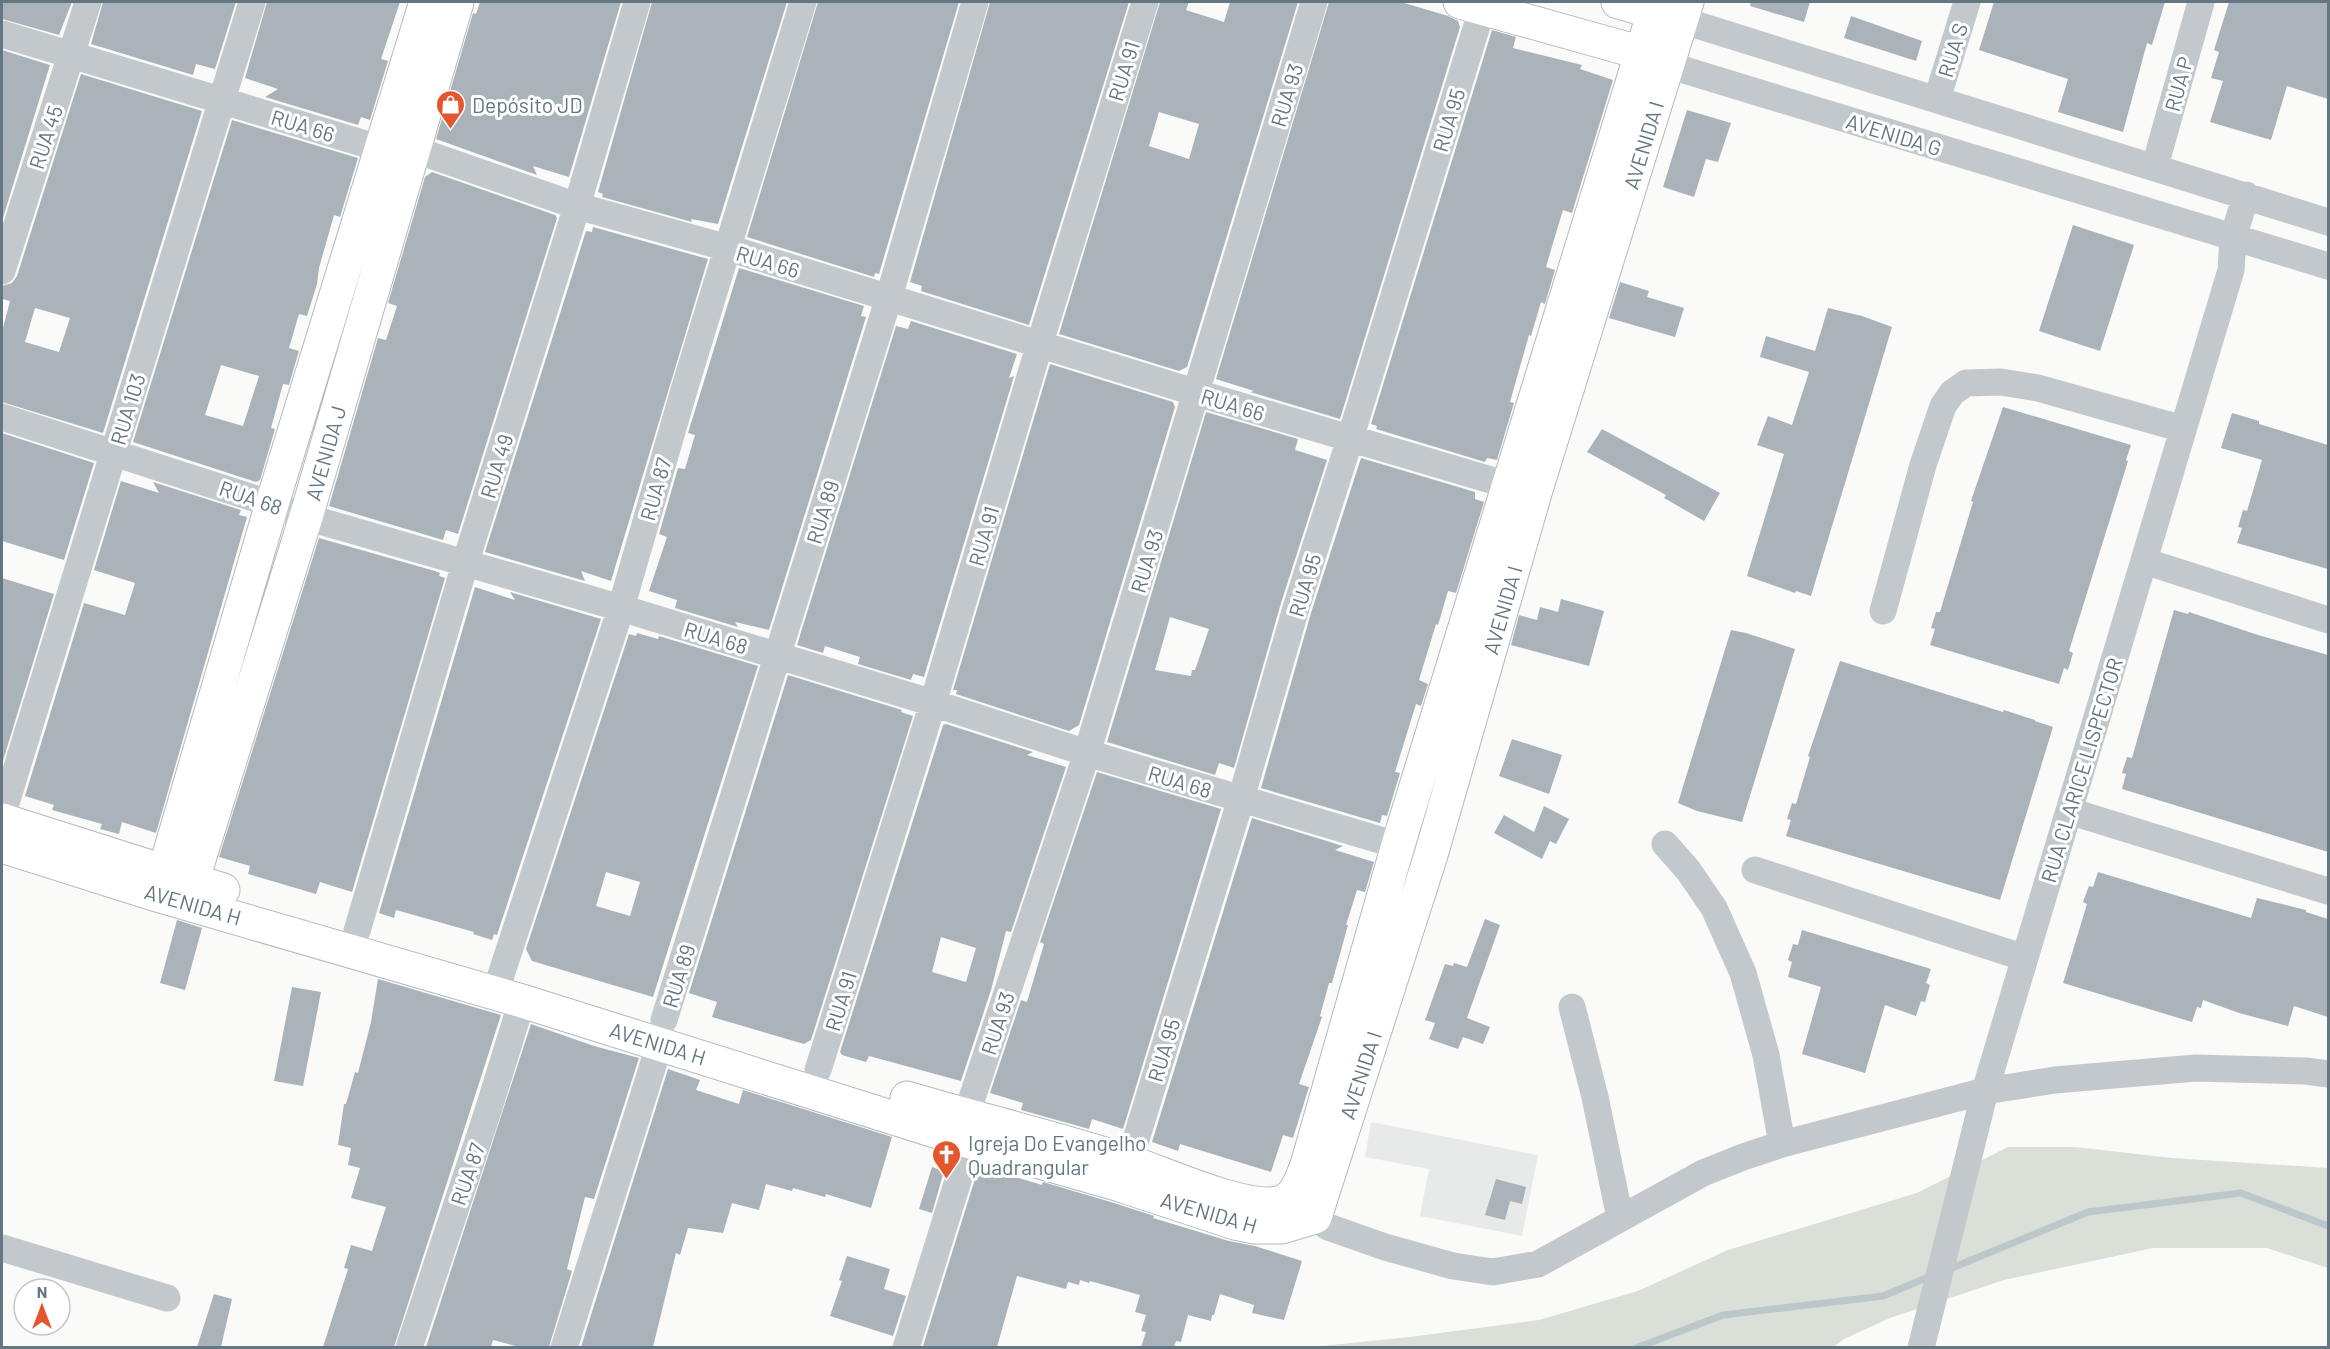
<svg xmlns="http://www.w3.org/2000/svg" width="2330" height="1349" viewBox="0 0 2330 1349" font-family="Barlow,sans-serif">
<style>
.built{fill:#e8e9e9}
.green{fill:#dadfd7}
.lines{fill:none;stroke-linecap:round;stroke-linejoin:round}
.stream{stroke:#bbc7cb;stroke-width:7}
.building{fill:#aab3b9;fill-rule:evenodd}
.secondary-casing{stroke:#b3babf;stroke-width:35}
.street{stroke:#c3c8cc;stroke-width:27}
.secondary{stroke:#fff;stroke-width:33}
.labels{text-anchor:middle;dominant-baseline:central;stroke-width:6;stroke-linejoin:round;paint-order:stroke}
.street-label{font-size:21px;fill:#657683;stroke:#fff}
.poi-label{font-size:21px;fill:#657683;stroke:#fff;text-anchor:start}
</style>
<rect width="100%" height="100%" fill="#fafaf8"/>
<!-- built -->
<path class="built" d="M1371,1122l167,33 -16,81 -102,-20 9,-47 -64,-12z"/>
<!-- green -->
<path class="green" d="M2008,1147h67l97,11 156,10v100l-61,-20h-114l-149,32 -114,38 -46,21 -11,8 -531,1 108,-11 129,-17 99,-29 90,-41 189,-57z"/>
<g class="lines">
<!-- stream -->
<path class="stream" d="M1947,1270l141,-58 153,-19 87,33
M1636,1348l87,-33 160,-19 48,-20"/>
</g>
<!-- building -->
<path class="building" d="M2,2h70l-13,33 -57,-16z
M103,2h133l-21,67 -19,-5 -3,11 -102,-31z
M267,2h133l-19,57 7,2 -18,59 -9,-3 -3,8 -93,-28 13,-8 -33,-11z
M480,2h141l-52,175 -36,-11 4,9 -101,-36 37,-126 3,1z
M652,2h135l-69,222 -27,-5 1,3 -90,-25 1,-3 -5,-2z
M818,2h141l-80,272 -4,-1 -1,4 -127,-40z
M990,2h139l-100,323 -108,-34 1,-5 -12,-4z
M1160,2h29l-3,8 38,12 6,-20h68l-111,365 -8,4 -120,-37zM1159,112l40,12 -10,35 -40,-13z
M1329,2h72l47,14 10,5 2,6 -120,392 -90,-27 4,-1 -38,-12z
M1751,2h59l-6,20 -54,-16z
M1994,2h171l-13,43 -5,-2 -24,89 -65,-20 10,-33 -89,-29z
M2229,2h99v97l-41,-13 -16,54 -61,-18 13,-41 -12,-3 8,-26 -5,-2z
M1851,16l71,25 -6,20 -72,-23z
M1492,30l24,7 -3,11 69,17 -2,4 33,11 -41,133 -9,-3 -7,23 -10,34 9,3 -10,34 -4,-2 -10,34 -2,-1 -19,67 4,1 -17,57 -10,-2 -2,4 -109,-33 1,-3 -6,-2z
M2,50l48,15 -48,156z
M81,74l121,37 -99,322 -101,-31v-70l8,-31 -8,-2v-13l10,-3 5,-7zM35,308l35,10 -11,34 -34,-10z
M1687,110l44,13 -13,39 -12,-3 -12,38 -31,-10z
M232,120l126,38 -18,59 -6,-2 -15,53 -2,16 -10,32 -8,-2 -10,34 10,3 -10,34 -6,-1 -12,44 4,1 -15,51 -4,2 -123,-40zM221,365l38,11 -16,50 -38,-11z
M432,172l123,43 2,3 -99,316 -12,-4 -3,10 -114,-34 49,-168 8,2 11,-34 -9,-3 37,-126z
M2073,225l61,20 -34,106 -61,-20z
M593,227l115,32 -97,322 -30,-10 4,10 -100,-29 101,-321 6,1z
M739,268l125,38 -3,10 5,1 -97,313 -34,-8 3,5 -63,-19 2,-8 -28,-9 18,-54 -8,-3 19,-66 7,1 10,-34 -7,-2z
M1620,282l29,9 -2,6 37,11 -9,29 -66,-19z
M1828,308l34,8 30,11 -81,269 -15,-5 -1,2 -48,-17 37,-122 -27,-9 11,-29 24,9 17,-53 -49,-15 6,-21 49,15z
M911,321l106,33 -8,24 5,-2 -90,301 -11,-3 -2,6 -53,-16 2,-7 -35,-11 -2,7 -26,-8 99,-319 12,3z
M1050,364l123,38 2,5 -96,318 -10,6 -113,-37 1,-4h-4z
M2003,407l128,38 -5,15 2,1 -59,190 4,2 -5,17 -4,-2 -5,16 -129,-39 5,-16 -4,-1 5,-16h4l33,-110 -2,-1z
M1206,412l92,27 -3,11 32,10 -46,143 -47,165 -15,-5 -4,12 -108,-33zM1170,617l39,12 -14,41h-3l-1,6 -36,-6z
M2232,413l27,8v3l69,21v124l-91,-26 5,-15 -4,-1 5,-17 4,1 15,-51 -41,-12z
M1602,429l118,64 -16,28 -40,-23 2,-3 -79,-43z
M2,433l92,30 -30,97 -62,-19z
M1361,458l114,34v7l9,3 -28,91 -8,-2 -10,34 -2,-1 -17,56 9,4 -7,22 -5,-2 -21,68 5,1 -13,43 -5,-1 -2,8 -119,-35 50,-175z
M121,481l38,12 -6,-11 88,28 -2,5 8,2 -91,316 -34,-11 -3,12 -19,-5 2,-5 -50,-14 2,-5 -29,-9 59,-193 41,12 10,-32 -41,-13z
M319,538l116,33 5,2 -1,3 6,2 -93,314 -32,-10 -4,12 -68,-20 2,-8 -31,-9z
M2,578l52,16 -52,170z
M475,587l40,13 -5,-8 91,27 -104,316 -3,-1 -2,6 -19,-6 1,-2 -78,-22 -2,8 -15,-5z
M1561,599l43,12 -15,55 -78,-21 8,-30 18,5 3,-13 18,5z
M2174,610l14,4 1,-2 69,23 70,20v197l-206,-63 4,-15 -4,-1 5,-16 5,1z
M1731,630l15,3 49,16 -53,173 -45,-11 -19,-8z
M637,633l21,6 1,-3 99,30 -105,331 -121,-36 -6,-12 103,-315 7,2zM606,872l34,10 -10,34 -34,-10z
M1840,661l163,51 1,-2 31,10v1l18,6 -53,173 -214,-64 5,-16 -4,-1 5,-16 4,1 14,-47 -2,-1z
M788,675l114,35 -1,2 12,4 -102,324 -7,4 -92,-27 5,-15 -28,-9z
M946,724l87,28 -6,3 39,12 -55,165 -5,-1 -15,59 -30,91 -92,-25 -3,6 -24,-7 -2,-3 103,-327zM941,937l35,11 -10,34 -34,-10z
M1512,739l50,16 -13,39 -50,-18z
M1097,772l124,37 -98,320 -31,-10 -3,10 -68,-19 2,-7 -33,-10 31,-93 6,2 17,-58 -4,-2z
M1544,806l25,13 -13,25 -6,-3 -8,18 -48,-26 10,-18 30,17z
M1252,818l91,28 -8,4 39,12 -9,30 -8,-2 -11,35h2l-16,58h-3l-9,33 2,1 -23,67 10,3 -16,51 -10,-3 -12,37 -91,-28 -2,7 -26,-9z
M2098,872l153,46 6,-20 49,12v2l22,7v98l-34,-11 -6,20 -49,-13 -36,-13 -2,8 -4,-1 -5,15 -129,-39 24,-79 -4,-2 6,-16 4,1z
M1485,919l15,6 -33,93 23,9 -7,17 -20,-7 -5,12 -29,-10 6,-16 -10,-3 20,-56 8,2 1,-3 13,4z
M177,920l25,8 -17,62 -25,-7z
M1802,930l129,39 -5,14 4,2 -5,17 -4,-1 -5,15 -31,-11 -20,68 -63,-19 19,-67 -33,-10 4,-15 -4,-2 5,-16 5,1z
M378,979l123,36 -107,332h-71l25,-78 -4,-1 7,-23 21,6 14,-44 -35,-9 9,-30 -12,-3 3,-17 -13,-3 6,-41h2l9,-32 3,1 13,-51z
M292,987l29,5 -18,94 -29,-5z
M531,1024l63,22 45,12 -45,141 -9,-2 -18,72 5,2 -23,76h-30l-26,-7 -2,7h-65z
M668,1069l32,11 -4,10 43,14 4,-14 149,47 -21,71 -45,-14 -1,3 -32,-9 -1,3 -26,-7 -7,26 -27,-7 -9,30 -35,-5 -8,27 -4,-2 -23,94h-72z
M979,1166l63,19 1,-3 71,21 40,13 -1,2 76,23 26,5 47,15 -18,59 -32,-7 2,-8 -34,-11 -6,21h-2l-1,6 -23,-6 -7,27 -5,-1 -2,6h-33l5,-15 -5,-1 5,-16 -11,-3 5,-17 -50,-14 -1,2 -9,-3 -1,5 -11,-3 -2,7 -49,-13 -20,71h-68l-6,-1z
M932,1167l12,4 -12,42 -13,-4z
M1496,1179l30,8 -4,17 -12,-3 -5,19 -20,-5z
M847,1256l43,13 -6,20 22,7 -13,40 -63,-20 12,-35 -3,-1z
M214,1294l18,5 -11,48h-24z"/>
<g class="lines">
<defs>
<path id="secondary" d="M1460,2l182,51 20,9
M1618,2l56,16
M2,820l221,70
M2,846l155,49 365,106 448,141 150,43 115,38 20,4h27l33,-10 116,-362 104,-362 152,-491
M158,893l114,-389 154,-502
M186,901l120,-384 151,-515
M907,1098c73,22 150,40 223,64 35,12 114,48 148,41 18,-4 23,-23 29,-38l91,-320 259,-843"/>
</defs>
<!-- secondary casing -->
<use href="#secondary" class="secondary-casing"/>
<!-- street -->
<path class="street" d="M1681,20l647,202
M2,34l380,115h31l164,57 151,42 469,145 331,98
M1668,65l660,201
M1937,99l30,-97
M2155,166l46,-164
M2,271l86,-269
M2,417l270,87 34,13 315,91 312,95 154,50 330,98
M2144,561l184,59
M1883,611l40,-146 20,-59 9,-13 14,-10 35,-1 37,6 145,41
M2069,811l259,80
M2,816l250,-814
M1665,844l23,26 26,38 29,65 23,82 16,89
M1755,870l270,88
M357,931l108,-367 112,-358 60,-204
M501,975l120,-367 63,-218 119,-388
M1572,1007l23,90 25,121
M664,1020l225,-723 86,-295
M818,1070l115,-367 107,-360 105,-341
M966,1116l121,-363 227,-751
M1129,1162l112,-363 55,-191 54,-169 132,-430
M1298,1207l30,20 57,20 68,19 40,6 45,-8 165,-91 40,-16 39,-13 203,-53 70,-11 141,-12 110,3 22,3
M2,1248l165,50
M409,1348l78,-234 35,-113
M564,1348l96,-305
M906,1348l64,-206
M1921,1348l64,-257 246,-821 2,-32 13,-43"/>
<!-- secondary -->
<use href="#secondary" class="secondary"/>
</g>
<!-- icons -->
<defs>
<symbol id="shop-pin" viewBox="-11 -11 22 30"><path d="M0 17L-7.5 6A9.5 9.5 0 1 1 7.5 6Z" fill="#e4572e" stroke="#fff"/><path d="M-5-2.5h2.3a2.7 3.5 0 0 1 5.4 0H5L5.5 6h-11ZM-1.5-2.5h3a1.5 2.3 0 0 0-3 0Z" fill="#fff"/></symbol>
<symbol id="church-pin" viewBox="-11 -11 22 30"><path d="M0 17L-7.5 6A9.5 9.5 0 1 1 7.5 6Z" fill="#e4572e" stroke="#fff"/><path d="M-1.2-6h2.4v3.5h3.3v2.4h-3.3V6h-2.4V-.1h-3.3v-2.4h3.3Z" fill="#fff"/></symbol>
</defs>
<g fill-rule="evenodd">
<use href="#shop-pin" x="434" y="88" width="33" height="45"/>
<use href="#church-pin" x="930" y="1138" width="33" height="45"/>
</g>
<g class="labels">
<!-- street labels -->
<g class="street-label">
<text transform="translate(1952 50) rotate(-73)">RUA S</text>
<text transform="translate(1123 71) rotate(-73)">RUA 91</text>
<text transform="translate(2178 84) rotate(-75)">RUA P</text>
<text transform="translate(1286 95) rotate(-73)">RUA 93</text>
<text transform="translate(1448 120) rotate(-73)">RUA 95</text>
<text transform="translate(303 125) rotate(17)">RUA 66</text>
<text transform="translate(1894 134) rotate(17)">AVENIDA G</text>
<text transform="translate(45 137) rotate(-72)">RUA 45</text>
<text transform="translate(1643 145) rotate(-73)">AVENIDA I</text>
<text transform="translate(768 261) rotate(17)">RUA 66</text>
<text transform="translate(1233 404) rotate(17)">RUA 66</text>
<text transform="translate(127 409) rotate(-73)">RUA 103</text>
<text transform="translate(325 453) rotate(-74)">AVENIDA J</text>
<text transform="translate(496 466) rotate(-73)">RUA 49</text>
<text transform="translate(655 489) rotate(-74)">RUA 87</text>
<text transform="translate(251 497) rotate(19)">RUA 68</text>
<text transform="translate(822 512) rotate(-73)">RUA 89</text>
<text transform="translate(983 536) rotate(-74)">RUA 91</text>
<text transform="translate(1146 561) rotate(-73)">RUA 93</text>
<text transform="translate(1304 585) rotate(-73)">RUA 95</text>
<text transform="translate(1502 610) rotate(-74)">AVENIDA I</text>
<text transform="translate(716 637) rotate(17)">RUA 68</text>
<text transform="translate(2081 770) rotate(-73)">RUA CLARICE LISPECTOR</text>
<text transform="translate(1180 781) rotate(17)">RUA 68</text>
<text transform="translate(193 904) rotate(16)">AVENIDA H</text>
<text transform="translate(678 976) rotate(-73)">RUA 89</text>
<text transform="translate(840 1001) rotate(-73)">RUA 91</text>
<text transform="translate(997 1023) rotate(-72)">RUA 93</text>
<text transform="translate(658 1043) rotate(17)">AVENIDA H</text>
<text transform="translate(1163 1050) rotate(-73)">RUA 95</text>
<text transform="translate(1360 1075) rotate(-72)">AVENIDA I</text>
<text transform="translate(467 1174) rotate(-71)">RUA 87</text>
<text transform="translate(1209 1212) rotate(16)">AVENIDA H</text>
</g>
<!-- poi labels -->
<g class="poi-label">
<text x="472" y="104">Depósito JD</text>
<text x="968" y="1142">Igreja Do Evangelho<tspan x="968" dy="24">Quadrangular</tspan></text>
</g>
</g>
<!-- border -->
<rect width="2330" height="1349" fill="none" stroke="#657683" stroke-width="6"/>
<!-- north arrow -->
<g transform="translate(42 1307)"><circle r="28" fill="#ffffff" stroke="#c1c8cd" stroke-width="1.5"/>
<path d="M0-4.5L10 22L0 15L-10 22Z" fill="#e4572e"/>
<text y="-9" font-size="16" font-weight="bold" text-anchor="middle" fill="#657683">N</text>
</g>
</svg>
